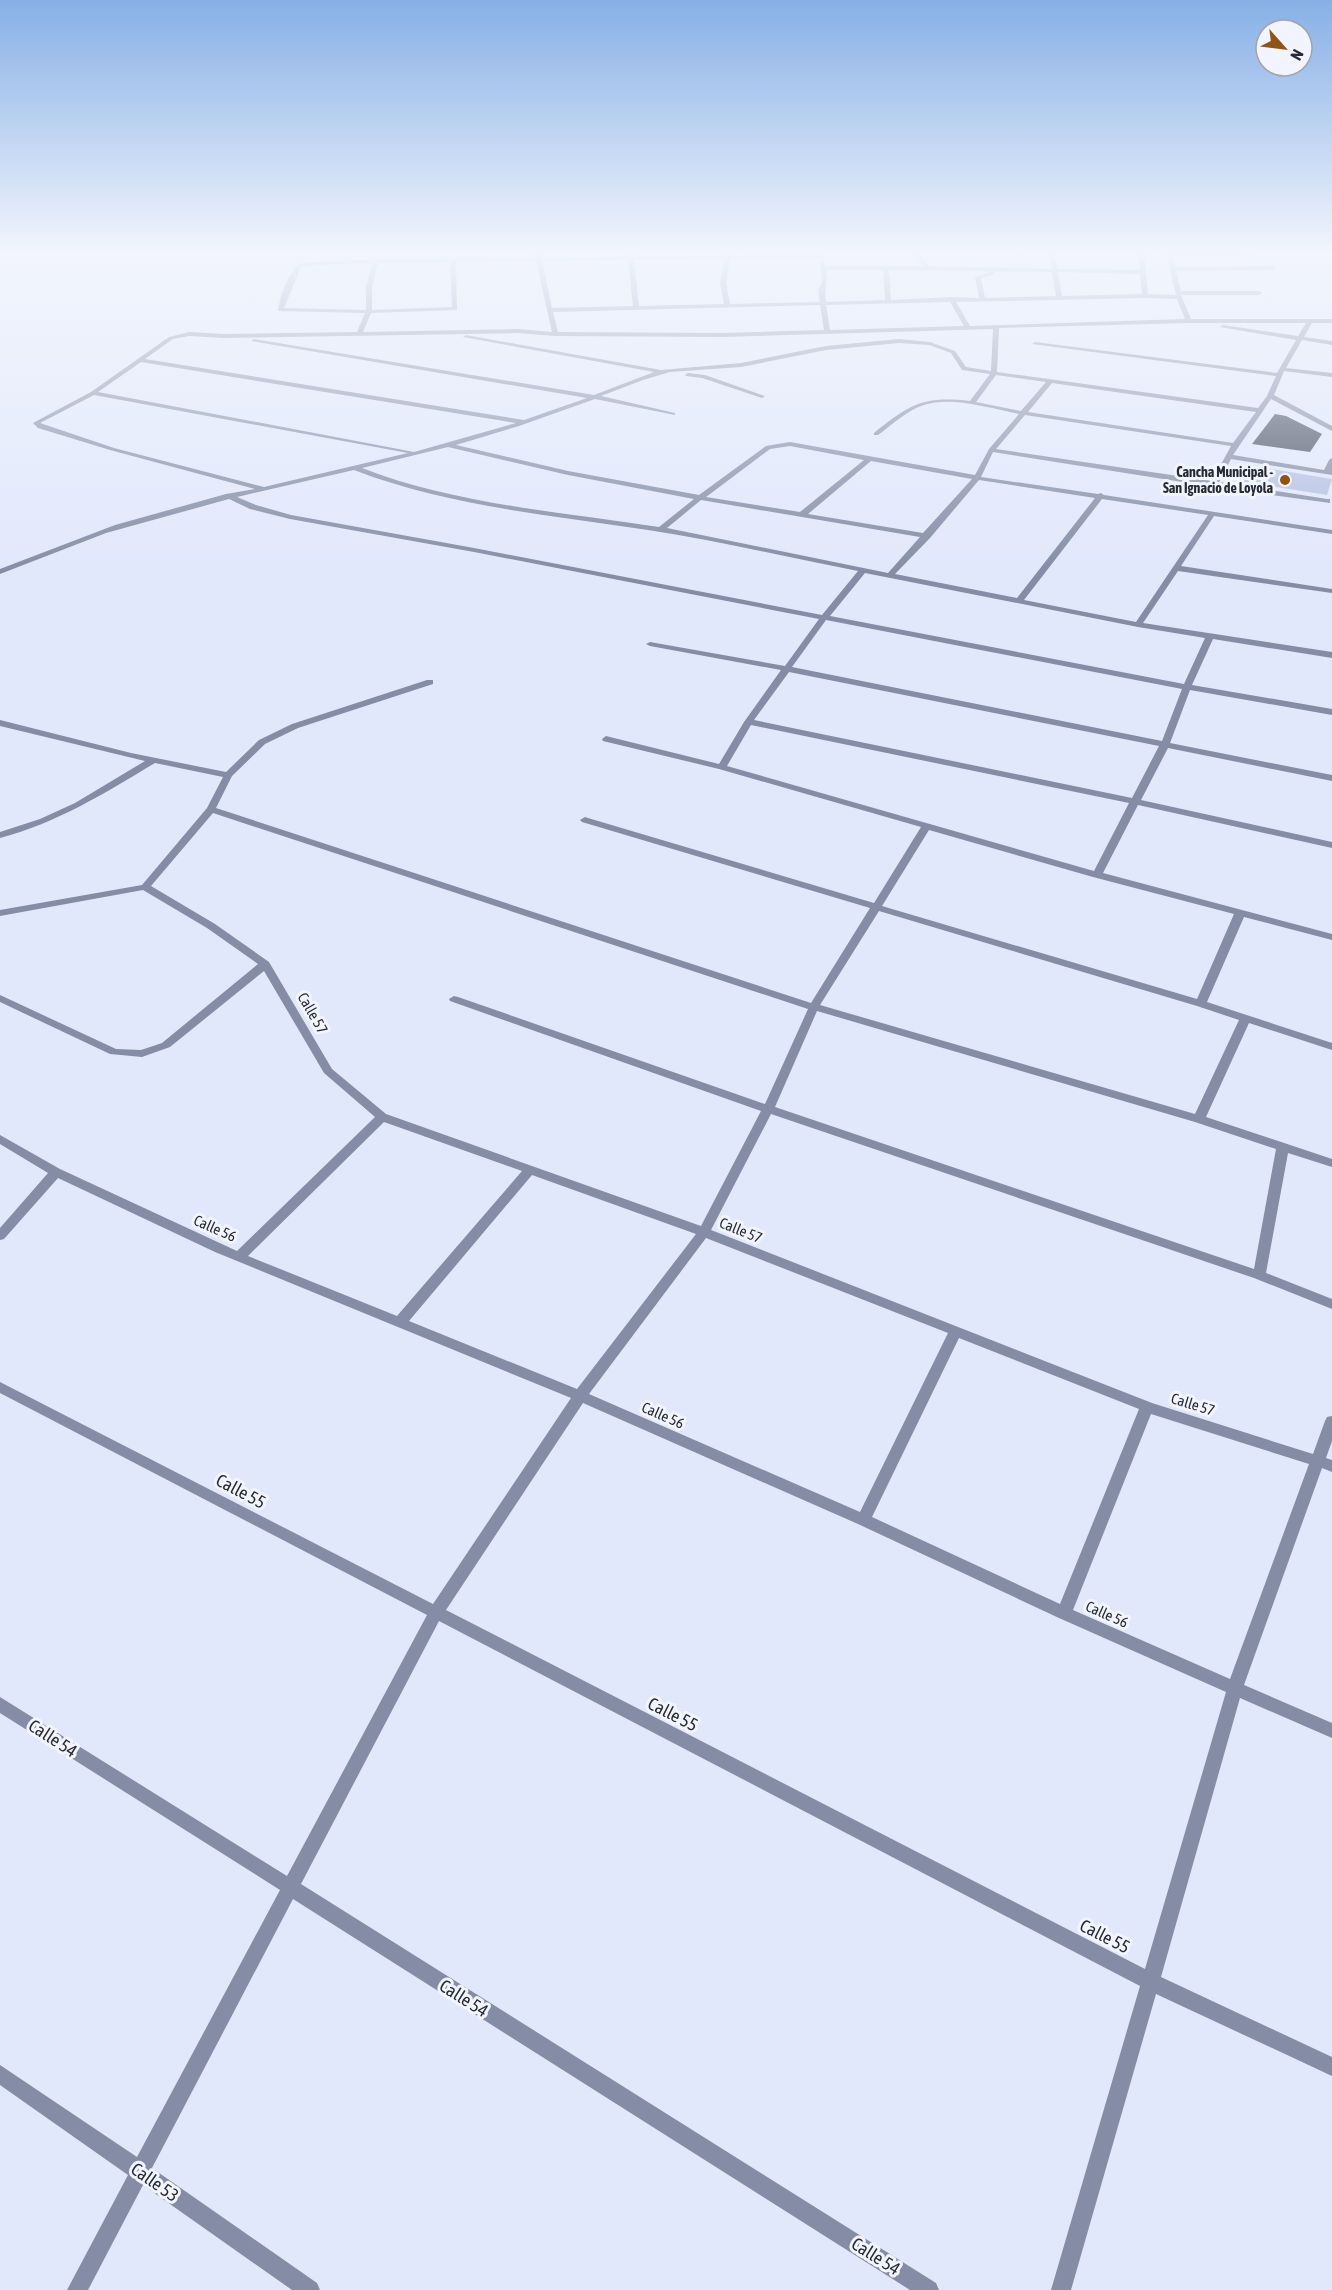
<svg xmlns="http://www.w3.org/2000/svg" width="1332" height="2290" viewBox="0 0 1332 2290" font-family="'Asap Condensed',sans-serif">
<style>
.green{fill:#b3c0e2}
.building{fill:#484f62}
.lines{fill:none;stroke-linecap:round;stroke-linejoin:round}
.service{fill:#848da5;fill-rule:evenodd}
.minor{fill:#848da5;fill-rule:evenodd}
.poi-dot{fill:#915417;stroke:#f2f5ff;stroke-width:2}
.labels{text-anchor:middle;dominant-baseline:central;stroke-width:6;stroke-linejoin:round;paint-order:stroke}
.far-poi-label{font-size:14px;font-weight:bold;fill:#272a33;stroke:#f2f5ff;text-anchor:end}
.street-label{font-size:15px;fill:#272a33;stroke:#f2f5ff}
.near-street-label{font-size:18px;fill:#272a33;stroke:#f2f5ff}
</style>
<rect width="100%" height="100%" fill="#e1e8fb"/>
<!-- green -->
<path class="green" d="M1247,465l85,14 -5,16 -89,-14z"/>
<!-- building -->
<path class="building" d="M1275,414l11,2 36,18 -12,18 -58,-8z"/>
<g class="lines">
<!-- service -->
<path class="service" d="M1254,252l2,3 -86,1 -3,-2 3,-2z"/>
<!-- minor -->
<path class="minor" d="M534,252h6l1,6 87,-1 -1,-5h6v5l93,-1v-4h6l-1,4 89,-1 3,2 -3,2h-90l-4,24 4,21 90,-2 -2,-12 4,-8 -2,-21h4l1,5h98l-12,-14h6l12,14 123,3 -3,-17h6l2,17 83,1 -2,-18h6l4,42 28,1 -10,-43h6l3,15 98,-1 3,2 -3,2 -97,1 5,20h78l3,2 -3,2h-78l10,24h141v4h-20l-8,14 28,4v4l-30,-5 -16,28 46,5v4l-48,-6 -10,24 58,31v5l-61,-32 -38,56 91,15 5,-10 3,-2v17l-101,-16 -12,23 108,17h3v4l-116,-16 -221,-35 -12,25 117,17 3,-1 3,2 228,35v4l-118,-18 -33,50 151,23v4l-154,-22 -35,52 189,29v6l-119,-19 -21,46 140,24v6l-142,-25 -20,53 162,32v6l-164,-33 -27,52 191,42v6l-194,-43 -35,68 229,61v6l-88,-23 -37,85 125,41v7l-83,-27 -43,94 126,42v8l-44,-14 -22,120 66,26v10l-78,-31 -483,-164 -60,116 441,173 161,51 12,-33 2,-4 5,-1v25l-6,17 6,2v12l-10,-4 -78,217 88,38v15l-92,-40 -79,279 171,80v19l-176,-82 -85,296h-20l89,-304 -701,-365 -138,263 635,399 3,7h-29l-617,-391 -141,269 165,115 3,7h-28l-149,-105 -55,105h-21l61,-115 -128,-90v-20l137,92 143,-267 -280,-177v-16l287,179 140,-261 -427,-222v-11l433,222 138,-206 -356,-146 -157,-74 -54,61 -4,1v-12l48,-55 -48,-29v-9l60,34 177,82 138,-134 -51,-44 -60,-102 -94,76 -28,10 -32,-3 -110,-52v-7l116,54 25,1 21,-7 96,-79 -51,-36 -64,-38 -143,26v-6l142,-25 65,-77 16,-31 -68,-14c-50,30 -98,60 -155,75v-6l40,-13 35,-16 70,-42 -145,-35v-6l131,33 95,19 33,-32 33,-16 135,-44h6v4l-135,44 -33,16 -33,32 -16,32 595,195 59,-95 -288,-86 -2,-2 5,-3 3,1 286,85 47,-76 -202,-58 -116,-28 -1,-2 4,-3 113,28 25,-42 37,-52 -131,-24 -4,-2 4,-2 135,24 34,-47 -345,-67 -184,-33 -40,-10 -21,-10 -123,34 -106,41v-5l115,-44 111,-31 29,-5 -145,-39 -72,-22 -5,-5 58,-31 78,-55 20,-5 35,2 133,-2 8,-19 -87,-2c2,-13 11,-44 25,-48l73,-4 160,-1zM725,259l-5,24 4,21 -85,2 -5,-46zM628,260l5,46 -81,2 -10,-47zM536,261l16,71 -34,-3 -155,3 8,-19 86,-3 -1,-48zM450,262l2,45 -80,3v-24l6,-23zM373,263l-7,23v24l-82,-2 17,-41 18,-2zM826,270h57l2,30 -59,2c-2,-12 2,-20 0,-32zM889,270l163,2 4,24 -71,2 -4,-20 14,-4 -2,-3 -18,6 4,21 -28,-1 -60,3zM1058,272l82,2 2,20 -80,2zM1145,298l32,1 8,20 -215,7 -14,-24zM950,302l14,24 -134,4 -4,-25zM820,305l4,25 -101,3 -165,-1 -5,-20zM1189,323h117l-8,13 -75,-11 -3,2 76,13 -19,33 -242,-31 -3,2 244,32 -9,20 -9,12 -261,-36 2,-44zM993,329l-2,42 -25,-4 -11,-16 -25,-9 -31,-3 -73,7 -85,17 -80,7 -195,-35 -3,2 191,35 -60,23 -340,-56 -3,2 336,57 -63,22 -379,-61 28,-20 16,-3 35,2 294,-5 37,3 168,1zM899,343l30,2 22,8 11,17 28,4 -20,27c-47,-5 -60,3 -96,32v2h4c14,-10 27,-23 43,-29 29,-11 68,2 98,8l-30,35 -14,26 -185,-33 -24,4 -67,49 -131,-24 -112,-26 63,-19 76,-27 80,16v-2l-74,-17 42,-16 27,-8 71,-5 85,-17zM141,362l375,61 -102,29 -316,-60zM996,375l50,7 -25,29 -45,-9zM1052,383l204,29 -23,31 -205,-31zM94,395l314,58 -144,34 -150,-39 -74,-25zM1025,415l206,31 -19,35 -216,-32zM790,446l74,14 -64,52 -94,-15 64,-48zM448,447l120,28 126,24 -35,28c-98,-15 -205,-23 -297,-59zM871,461l101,18 -49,54 -115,-19zM354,470c93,36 196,45 294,60 70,11 140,27 210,41l-36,44 -348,-67 -183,-33 -35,-10 -19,-8zM979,480l116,18 -78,100 -122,-24 35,-36zM1102,499l106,16 -72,107 -112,-22zM701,500l219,37 -32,36 -221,-45zM865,573l273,54 67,11 -21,46 -354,-68zM826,620l356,69 -20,52 -370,-74zM789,672l370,74 -27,52 -378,-78zM751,725l378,78 -35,68 -367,-105zM213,813l595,196 -43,95 -307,-107 -4,-1 -5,3 1,2 311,110 -60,115 -315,-112 -54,-45 -63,-107 -54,-38 -64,-38zM929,830l164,47 141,37 -37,85 -315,-93zM879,911l318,95 42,14 -44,94 -375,-109zM817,1011l378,111 81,27 -22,120 -479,-162zM384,1122l138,49 -125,145 -149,-60zM532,1175l164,59 -119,155 -168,-68zM706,1238l242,95 -88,179 -271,-118zM959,1338l180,71 -79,195 -188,-87zM583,1403l275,121 201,94 167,74 -81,277 -699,-359zM1151,1414l158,50 -79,215 -157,-69z
M688,373l17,2 60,21 -3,2 -60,-20 -16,-2 -1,-1z"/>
</g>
<!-- sky -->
<linearGradient id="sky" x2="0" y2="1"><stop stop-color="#87b0e6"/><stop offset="0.44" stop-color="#f2f5fd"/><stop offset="1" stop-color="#f2f5fd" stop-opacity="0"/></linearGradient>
<rect width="1332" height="573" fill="url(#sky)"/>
<!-- markers -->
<circle class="poi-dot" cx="1285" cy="480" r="6"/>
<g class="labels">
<!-- far-poi labels -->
<g class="far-poi-label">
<text x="1273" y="472">Cancha Municipal -<tspan x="1273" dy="16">San Ignacio de Loyola</tspan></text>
</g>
<!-- street labels -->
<g class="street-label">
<text transform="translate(313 1013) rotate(60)">Calle 57</text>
<text transform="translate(215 1228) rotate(24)">Calle 56</text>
<text transform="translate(741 1230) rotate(22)">Calle 57</text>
<text transform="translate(1193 1404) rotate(17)">Calle 57</text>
<text transform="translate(663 1415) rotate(24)">Calle 56</text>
<text transform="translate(1107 1614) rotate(24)">Calle 56</text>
</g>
<!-- near-street labels -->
<g class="near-street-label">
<text transform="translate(241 1491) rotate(28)">Calle 55</text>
<text transform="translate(673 1714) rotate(27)">Calle 55</text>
<text transform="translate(53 1738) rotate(33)">Calle 54</text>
<text transform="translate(1105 1936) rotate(27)">Calle 55</text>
<text transform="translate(464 1998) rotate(32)">Calle 54</text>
<text transform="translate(155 2182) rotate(35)">Calle 53</text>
<text transform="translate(876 2256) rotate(32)">Calle 54</text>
</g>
</g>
<!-- north arrow -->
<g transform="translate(1284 48) rotate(118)"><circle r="28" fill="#f2f5ff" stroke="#a1a4ad" stroke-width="1.5"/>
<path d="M0-4.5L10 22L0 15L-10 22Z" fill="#915417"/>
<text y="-9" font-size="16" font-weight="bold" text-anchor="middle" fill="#272a33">N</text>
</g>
</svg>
